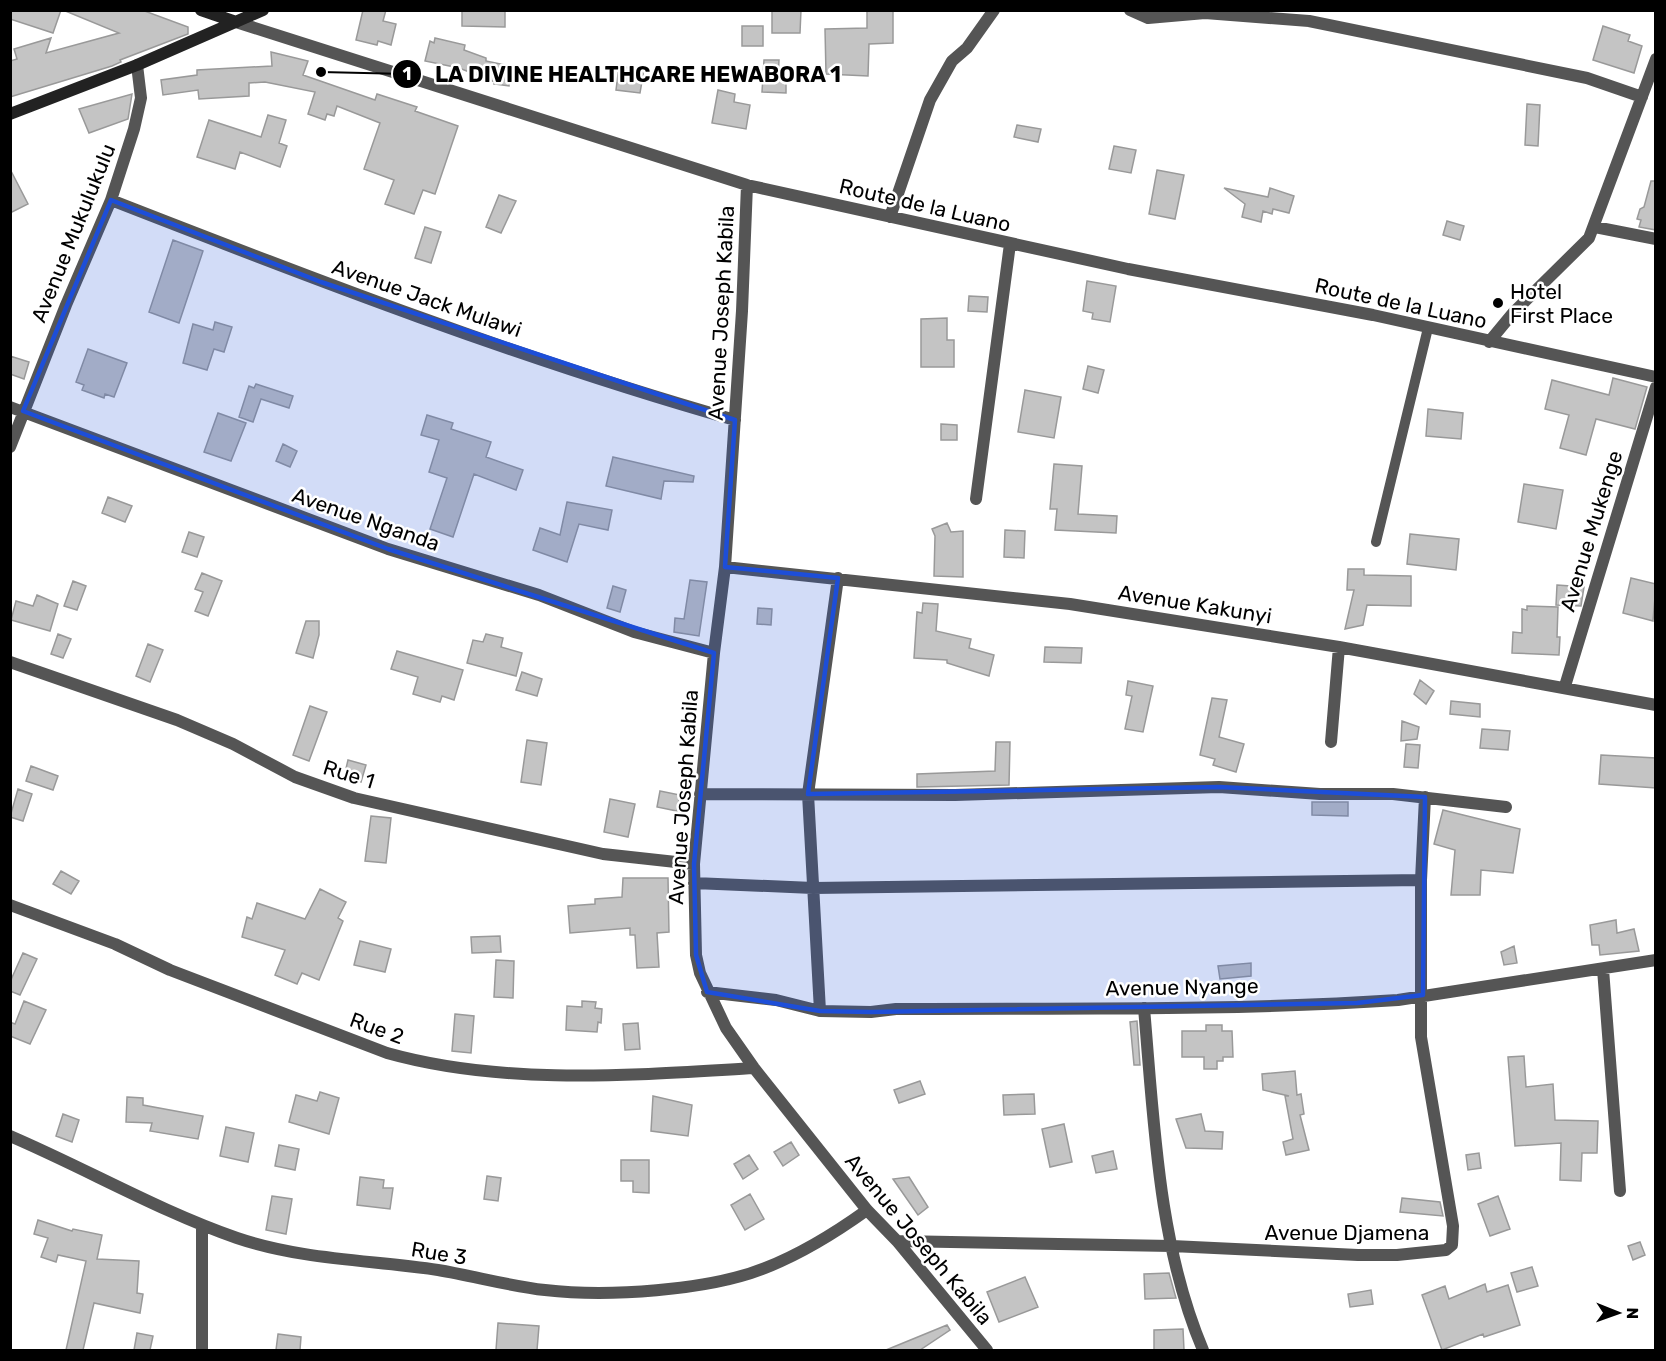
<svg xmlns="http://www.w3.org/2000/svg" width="1666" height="1361" viewBox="0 0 1666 1361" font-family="Rubik,sans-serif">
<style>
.building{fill:#c4c4c4;stroke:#999;stroke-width:1.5}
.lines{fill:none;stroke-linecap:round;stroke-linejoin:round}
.lane{stroke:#555;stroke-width:10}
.street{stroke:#555;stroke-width:12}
.secondary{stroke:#222;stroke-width:12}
.marked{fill:#1d4ed8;fill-opacity:0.2;stroke:#1d4ed8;stroke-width:4.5;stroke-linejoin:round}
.poi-dot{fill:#000;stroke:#fff;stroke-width:2}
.labels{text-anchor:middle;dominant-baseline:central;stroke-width:5;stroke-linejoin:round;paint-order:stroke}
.street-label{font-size:21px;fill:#000;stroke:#fff}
.poi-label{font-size:21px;fill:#000;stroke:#fff;text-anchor:start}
.leader{fill:none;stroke:#000;stroke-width:2}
.callout-dot{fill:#000;stroke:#fff;stroke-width:2}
.mark-label{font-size:18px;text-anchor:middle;font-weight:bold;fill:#fff}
.callout-label{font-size:22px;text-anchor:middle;font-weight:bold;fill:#000;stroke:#fff;stroke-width:5;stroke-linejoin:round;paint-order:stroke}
</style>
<rect width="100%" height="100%" fill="#fff"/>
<!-- building -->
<path class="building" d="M10,10h51l-8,23 -43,-14z
M63,10h79l46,17v7l-68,26 1,2 -9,4 -102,31v-36l7,-2 -3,-10 37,-11 -5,15 73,-20z
M363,10h23l-3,11 13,3 -5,21 -13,-4 -1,4 -21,-5z
M462,10h43v17l-43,-1z
M772,10h29l-1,23h-28z
M867,10h26v33l-24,1 -1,32 -42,-2 -1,-45 42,-1z
M742,26h21v20h-21z
M1603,26l27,9 -2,6 14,5 -8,27 -41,-13z
M435,38l30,7 -1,5 22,8v3l24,5 -1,20 -15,-2 1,-2 -36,-14 -34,-7 5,-20 4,2z
M271,52l37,9 -5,14 72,25 2,-6 40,13 -2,4 43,15 -23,68 -12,-4 -9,24 -29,-10 9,-24 -30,-11 16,-46 -43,-17 -3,10 -7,-2 -2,6 -17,-6 7,-22 -50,-10 -16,1v13l-50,3 -1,-9 -35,5 -2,-15 36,-5v-5l75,-4z
M764,60h15l-1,20h8v13l-24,-1z
M619,66l25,4 -4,23 -24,-3z
M718,90l17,4 -1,8 16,3 -4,24 -34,-6z
M132,94l-4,25 -39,14 -10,-24z
M1527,104l13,1 -2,41 -13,-1z
M268,115l18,5 -7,23 8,3 -7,21 -40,-15 -5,17 -38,-12 12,-37 52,17z
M1017,125l24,4 -3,13 -24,-5z
M1114,146l22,4 -5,23 -22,-4z
M10,169l18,35 -18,9z
M1157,170l27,5 -9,44 -26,-5z
M1651,181h5v49l-17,-3 2,-7 -4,-1 3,-10 4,-2z
M1224,188l44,9 2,-9 24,8 -5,17 -16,-4 -1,5 -9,-3 -2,11 -19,-5 3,-13z
M499,195l17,6 -15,32 -15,-6z
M1447,221l17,5 -4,14 -17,-5z
M425,227l16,5 -10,31 -16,-5z
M173,240l30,11 -24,72 -30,-11z
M1087,281l29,5 -6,36 -18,-3 1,-6 -10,-2z
M969,296l19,1 -1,15 -19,-1z
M947,318v22h7v27h-33v-48z
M215,322l17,5 -8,25 -10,-3 -7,21 -24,-7 10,-39 20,6z
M88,349l39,14 -13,34 -9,-3 -1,4 -22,-8 2,-5 -8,-3z
M10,356l19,6 -5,17 -14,-5z
M1088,366l16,4 -6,23 -15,-4z
M1613,378l34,9 -12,42 -39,-10 -10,36 -26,-7 9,-33 -24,-6 7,-29 57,15z
M256,384l37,12 -4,12 -28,-9 -8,23 -14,-5 10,-31 5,2z
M1025,390l36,7 -7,41 -36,-6z
M1428,409l35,4 -2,26 -35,-3z
M218,413l28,10 -15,38 -27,-9z
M427,415l26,8 -2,6 40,13 -5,15 37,13 -7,20 -42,-16 -21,63 -23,-8 17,-51 -18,-6 10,-32 -18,-5z
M941,424l16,1v15h-16z
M283,444l14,7 -7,16 -14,-6z
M613,457l81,19 -1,6 -29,-1 -3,18 -55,-13z
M1054,464l28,2 -4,48 39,2 -1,17 -61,-3 2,-21h-7z
M1524,484l39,6 -7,39 -38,-7z
M108,497l24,9 -7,16 -23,-9z
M567,502l45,8 -4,20 -29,-6 -12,38 -34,-12 7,-22 20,7z
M947,523l4,9 12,-1v46l-29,-1 1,-40 -3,-7z
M1005,530l20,1 -1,27 -20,-1z
M189,532l15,5 -7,20 -15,-5z
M1410,534l49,5 -3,31 -49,-6z
M1348,569h16v6l47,1v30l-44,-1 -4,20 -18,4 9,-39h-7z
M202,573l20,8 -14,35 -13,-5 8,-19 -8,-3z
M1631,578l25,6 -3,37 -30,-8z
M690,580l17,2 -8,54 -25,-4 1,-14 9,1z
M73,581l13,5 -9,24 -13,-4z
M1557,585l27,2 -3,19 -25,-1z
M613,586l13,4 -6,22 -13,-4z
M37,595l21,9 -8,27 -39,-11 5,-19 17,5z
M923,603l15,1 -2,27 35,8 -2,9 25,7 -5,21 -42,-13v-3l-33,-2 3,-46 5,1z
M1527,606l31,1 -1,30h3l-1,18 -47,-2 1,-21 9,1v-24l5,1z
M758,608l14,1 -1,16 -14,-1z
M306,621h13v14l-6,23 -17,-5z
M58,634l13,5 -8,19 -12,-4z
M486,634l17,4 -2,9 21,6 -6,23 -49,-13 6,-23 10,2z
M148,644l15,6 -13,32 -14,-6z
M1045,647l37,1 -1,15 -37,-1z
M397,651l66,19 -9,30 -12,-4 -2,6 -27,-8 5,-17 -27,-8z
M522,672l20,7 -5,17 -21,-6z
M1420,680l14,11 -8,13 -12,-10z
M1128,681l25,5 -10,46 -18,-3 7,-33 -6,-1z
M1212,698l15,2 -8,37 25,7 -8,28 -23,-7 2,-6 -15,-4z
M1451,701l29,3v13l-30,-3z
M310,706l17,6 -18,49 -16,-6z
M1402,721l17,6 -2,12 -16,2z
M1482,729l28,2 -2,19 -28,-2z
M527,740l20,3 -6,42 -20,-3z
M996,742h14l-1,43 -92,2v-13l78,-3z
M1406,744l14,1 -2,23 -14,-1z
M1601,755l55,3v30l-57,-4z
M348,760l18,5 -5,17 -17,-5z
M31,766l27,10 -5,14 -27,-9z
M18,789l14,5 -9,27 -13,-4z
M660,791l20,4 -3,16 -20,-4z
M610,799l25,5 -7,33 -24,-5z
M1312,802h36v14l-36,-1z
M1443,810l77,19 -7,44 -32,-3 -1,25h-29l4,-45 -21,-6z
M371,816l20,2 -5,45 -21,-2z
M61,871l18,10 -8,13 -18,-10z
M623,878h45l1,54 -12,1 2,34 -22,1 -2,-33h-5v-7l-60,5 -2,-27 27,-2v-5l27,-2z
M320,889l26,13 -8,16 5,3 -24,59 -17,-7 -5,11 -22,-9 10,-25 -43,-13 5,-20 5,2 5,-16 48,16z
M1616,920l1,13 17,-4 5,22 -39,4 -1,-10h-7l-2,-20z
M500,936l1,16 -29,1 -1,-16z
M360,941l31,8 -6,23 -31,-7z
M1514,946l3,17 -13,2 -3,-13z
M23,953l14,6 -17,36 -10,-4v-9z
M496,960l18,1 -1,37 -19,-1z
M1251,963v13l-31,3 -2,-13z
M24,1001l22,9 -16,34 -20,-8v-14l5,2z
M582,1001l14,1 -1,6 7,1 -1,14 -3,-1 -1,10 -31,-2 1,-24 15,1z
M455,1014l19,2 -3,37 -19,-2z
M1137,1021l3,44h-6l-4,-43z
M638,1023l2,26 -15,1 -2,-26z
M1206,1025h16v6h10l1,26h-10v4h-6v8h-13v-12h-22v-26h24z
M1524,1056l2,31 27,-3 2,36 43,1 -1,32h-15l-1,28 -21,-1 1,-37 -46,3 -7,-89z
M1295,1071l2,24 4,-1 3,20 -4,1 9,35 -23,5 -3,-13 10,-3 -8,-43h4l-26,-6 -1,-16z
M920,1081l5,13 -26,9 -5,-13z
M320,1092l19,6 -10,36 -40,-12 7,-27 21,6z
M1034,1094l1,20 -31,1 -1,-20z
M653,1096l39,9 -4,31 -37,-5z
M127,1097l16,1v7l60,11 -5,23 -48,-8 2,-8 -26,-1z
M63,1114l16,6 -7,22 -16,-6z
M1201,1114l4,17 18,1 -1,17 -36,-1 -10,-29z
M1064,1124l8,38 -22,5 -8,-38z
M226,1127l28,6 -6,29 -28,-6z
M791,1142l8,13 -16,11 -9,-14z
M279,1145l20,4 -4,21 -20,-4z
M1113,1151l4,18 -21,4 -4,-17z
M1479,1153l2,15 -13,2 -2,-15z
M749,1155l9,14 -15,10 -9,-15z
M621,1160h28v33l-16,-1v-11h-12z
M487,1176l14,2 -3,23 -14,-2z
M360,1177l24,3 -1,8h10l-3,21 -33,-4z
M909,1177l19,30 -10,8 -25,-36z
M750,1194l14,25 -19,11 -14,-25z
M272,1196l20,3 -6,35 -20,-4z
M1498,1196l12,33 -20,7 -12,-32z
M1402,1198l38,4 3,14 -43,-4z
M38,1220l34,11 1,-2 29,6 -5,24 42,2 -2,32 6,1 -3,19 -46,-10 -11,47h-17l20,-89 -28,-6 -2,7 -15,-5 7,-19 -14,-4z
M1640,1242l5,13 -12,5 -5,-14z
M1532,1267l6,19 -21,6 -6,-19z
M1169,1273l7,25 -31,1 -1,-25z
M1025,1277l13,30 -39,15 -12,-30z
M1485,1284l2,8 21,-7 12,40 -36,12 -1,-3 -41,16 -20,-55 23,-9 4,13z
M1371,1290l2,14 -23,3 -2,-13z
M498,1323l41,3 -2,24h-41z
M947,1325l3,5 -30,20h-34z
M1183,1329l1,21h-30v-20z
M137,1333l16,3 -3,14h-16z
M278,1334l23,3 -1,13h-24z"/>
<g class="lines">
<!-- lane -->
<path class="lane" d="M1376,542l52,-214"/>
<!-- street -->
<path class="street" d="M1130,10l18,8 57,-5 104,8 278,57 55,19
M236,22l511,163 381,84 245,46 283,62
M747,185l-5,126 -17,256 -11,86 -20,211 2,91 4,18 26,55 28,40 113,142 30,31 90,109
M111,200c205,80 412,160 624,220
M890,217l40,-117 22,-39 15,-13 27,-38
M1595,227l61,12
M1489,342l24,-29 76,-75 67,-179
M10,407l378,142 151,46 95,37 80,21
M10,447l56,-142 45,-105 23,-71 7,-31 -4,-33
M976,499l34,-255
M725,567l345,37 269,43 317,58
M10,662l167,58 56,24 62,33 59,21 249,56 91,10
M1565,686l91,-299
M1331,742l8,-95
M700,794l255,1 264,-8 101,7h73l113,13
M694,883l119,5 608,-8
M10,905l105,39 55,26 217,83c118,33 246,22 367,15
M1603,969l17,222
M707,992l69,8 44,11 51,1 25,-3c167,-1 335,2 502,-9l258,-40
M1144,1008c10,114 14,236 59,342
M820,1011l-12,-217 30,-216
M10,1136c77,33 149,75 227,102 65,22 135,22 201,32 36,6 71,16 107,20 61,7 163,1 220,-22 36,-14 70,-35 102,-58
M897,1241l275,5 186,9h39l49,-5 6,-5 1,-19 -32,-189v-157l4,-83
M202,1350v-125"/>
<!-- secondary -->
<path class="secondary" d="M201,10l35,12
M10,114l127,-49 126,-55"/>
</g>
<!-- marked area -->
<path class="marked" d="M111,200l210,82 414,138 -10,147 113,11 -30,216 411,-7 206,10 -2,198 -66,8 -486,9 -51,-1 -113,-19 -11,-37 -2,-91 20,-211 -326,-104 -365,-138z"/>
<!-- markers -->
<circle class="poi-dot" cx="1498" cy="303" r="6"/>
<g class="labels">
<!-- street labels -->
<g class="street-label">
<text transform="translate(925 205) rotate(13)">Route de la Luano</text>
<text transform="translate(73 233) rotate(-68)">Avenue Mukulukulu</text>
<text transform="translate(427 298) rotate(19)">Avenue Jack Mulawi</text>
<text transform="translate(1401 303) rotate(12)">Route de la Luano</text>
<text transform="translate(721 313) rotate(-87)">Avenue Joseph Kabila</text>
<text transform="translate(366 519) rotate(19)">Avenue Nganda</text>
<text transform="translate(1591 531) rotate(-73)">Avenue Mukenge</text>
<text transform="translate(1195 604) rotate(9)">Avenue Kakunyi</text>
<text transform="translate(349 774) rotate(17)">Rue 1</text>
<text transform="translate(683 797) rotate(-86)">Avenue Joseph Kabila</text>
<text transform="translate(1182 987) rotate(-1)">Avenue Nyange</text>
<text transform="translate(377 1028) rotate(20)">Rue 2</text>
<text x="1347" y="1232">Avenue Djamena</text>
<text transform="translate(919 1239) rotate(50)">Avenue Joseph Kabila</text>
<text transform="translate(439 1253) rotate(9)">Rue 3</text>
</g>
<!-- poi labels -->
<g class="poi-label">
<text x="1510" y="291">Hotel<tspan x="1510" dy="24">First Place</tspan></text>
</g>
</g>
<!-- callouts -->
<path class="leader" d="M321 72L407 74"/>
<g class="callout-dot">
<circle cx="321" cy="72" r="6"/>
<circle cx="407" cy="74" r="15"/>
</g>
<g class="mark-label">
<text x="407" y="80">1</text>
</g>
<g class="callout-label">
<text x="638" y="82">LA DIVINE HEALTHCARE HEWABORA 1</text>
</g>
<!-- border -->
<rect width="1666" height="1361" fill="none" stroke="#000000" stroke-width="24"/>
<!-- north arrow -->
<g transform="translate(1618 1313) rotate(91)" stroke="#ffffff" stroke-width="4.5" paint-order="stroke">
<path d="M0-4.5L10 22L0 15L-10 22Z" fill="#000000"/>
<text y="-9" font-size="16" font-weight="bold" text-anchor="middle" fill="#000000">N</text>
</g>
</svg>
